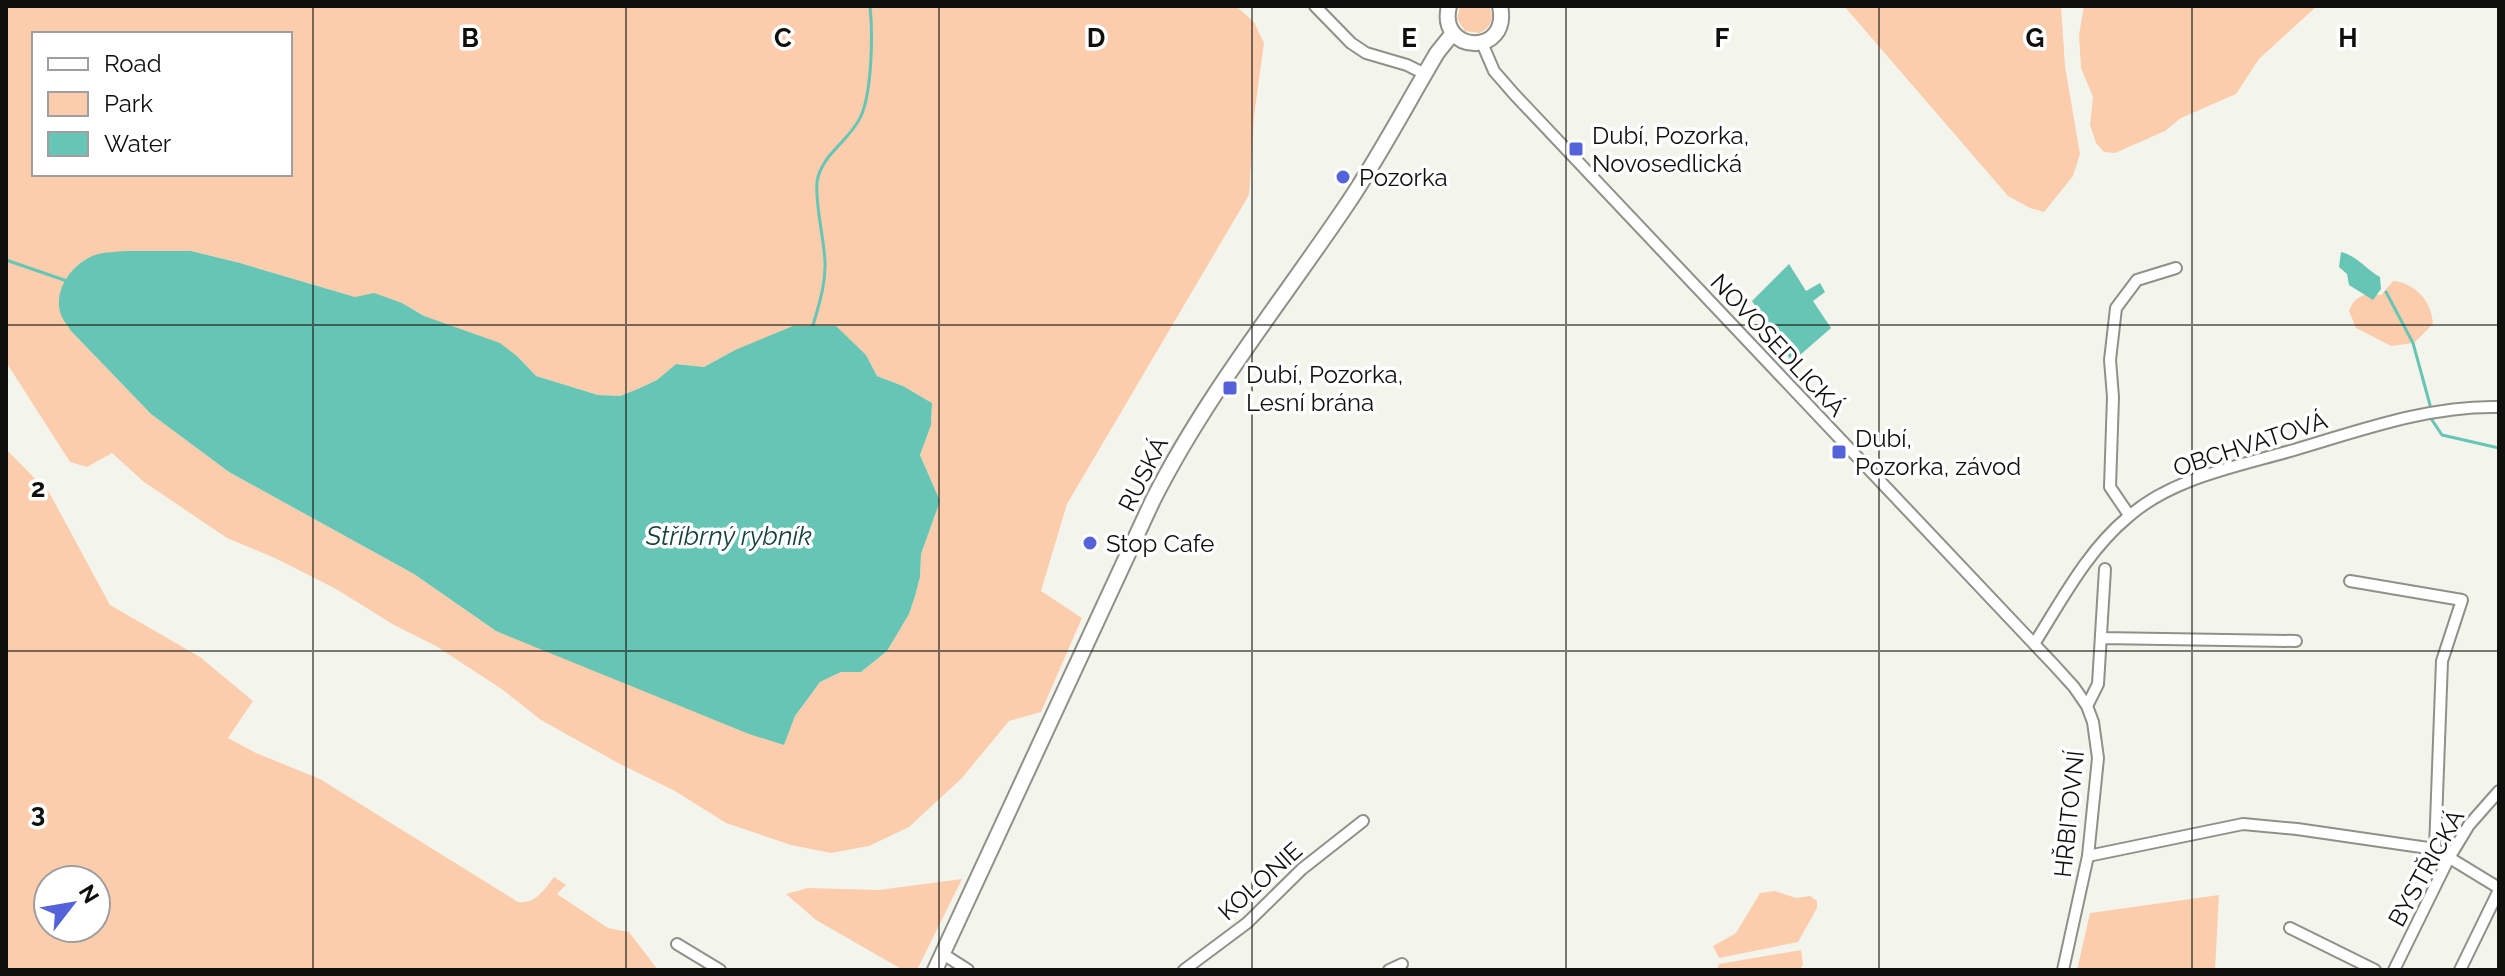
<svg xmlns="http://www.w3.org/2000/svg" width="2505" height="976" viewBox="0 0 2505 976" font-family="Raleway,sans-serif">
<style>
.green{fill:#fccdad;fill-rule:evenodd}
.water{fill:#66c5b4}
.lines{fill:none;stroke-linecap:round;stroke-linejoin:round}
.stream{stroke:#66c5b4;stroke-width:3}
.minor-casing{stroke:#8f9188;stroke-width:14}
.major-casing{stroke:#8f9188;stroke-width:18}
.minor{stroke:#fff;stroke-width:10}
.major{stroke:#fff;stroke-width:14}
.grid{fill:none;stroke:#0f100c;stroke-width:2;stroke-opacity:0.55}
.poi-dot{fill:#5463d9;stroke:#fff;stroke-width:3}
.labels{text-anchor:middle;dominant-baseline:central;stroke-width:7;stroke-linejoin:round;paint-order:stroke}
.poi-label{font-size:24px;fill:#0f100c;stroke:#fff;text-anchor:start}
.street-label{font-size:24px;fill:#0f100c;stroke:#fff}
.water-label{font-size:26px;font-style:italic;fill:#17423b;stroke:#fff}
.grid-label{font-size:26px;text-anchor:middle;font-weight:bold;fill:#0f100c;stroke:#fff;stroke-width:7;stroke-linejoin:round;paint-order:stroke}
</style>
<rect width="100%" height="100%" fill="#f3f5ec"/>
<!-- green -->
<path class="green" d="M6,6h1230l18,16 10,21 -10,73 -5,79 -182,309 -26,87 41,27 -41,94 -32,9 -47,57 -53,49 -40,19 -38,7 -40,-8 -65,-22 -51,-32 -57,-28 -77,-43 -38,-30 -67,-44 -42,-21 -58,-36 -59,-30 -50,-21 -83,-56 -32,-29 -25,14 -17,-5 -64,-100zM34,34h256v140h-256zM125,251h66l49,12 115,34 47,6 22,13 94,41 18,19 62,19 22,1 20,-8 17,-8 19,-16 28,3 31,-17 131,5 11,21 26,10 29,17 -1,22 -11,30 20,46 -19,53 -1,23 -5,19 -6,18 -22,37 -26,21h-20l-21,10 -25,34 -11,29 -288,-114 -82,-57 -185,-102 -78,-58 -80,-83 26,-76z
M1460,6h29c6,12 2,21 -9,27l-15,-2 -8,-12z
M1844,6h217l4,60 15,88 -7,22 -29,36 -14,-4 -22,-12z
M2084,6h233l-58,53 -23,35 -55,24 -16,13 -50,22 -11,-1 -8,-9 -6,-18 3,-28 -12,-29 -2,-33z
M2393,281c23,2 39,21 40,43l-19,19 -23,3 -35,-18 -7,-17c5,-15 17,-19 32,-16z
M6,449l44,45 60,111 90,52 53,44 -25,37 28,15 64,26 198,123c18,2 26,-12 36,-25l12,8 -9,9 51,34 21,4 29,38h-652zM96,880v48h-48v-48z
M962,879l-45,91h-14l-87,-50 -30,-26 22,-6 71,2z
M1775,891l21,7 14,-2 7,5v7l-19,34 -79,16 -6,-12 23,-13 24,-40z
M2219,895l-4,75h-138l13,-57z
M1801,950l2,15 -4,5h-82l2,-6z"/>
<!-- water -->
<path class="water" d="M125,251h66l49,12 115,34 19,-4 28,10 22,13 76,27 18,14 18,19 62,19 22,1 20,-8 17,-8 19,-16 28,3 31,-17 58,-24h43l30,29 11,21 26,10 29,17 -1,22 -11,30 20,46 -19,53 -1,23 -5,19 -6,18 -22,37 -26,21h-20l-21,10 -25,34 -11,29 -35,-11 -253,-103 -82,-57 -185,-102 -78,-58 -80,-83c-3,-5 -8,-11 -10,-16 -9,-26 13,-54 37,-61 9,-2 18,-2 27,-3z
M2341,252c18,5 23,16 39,25l1,12 -8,11 -24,-15 -2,-11 -8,-7z
M1789,264l17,27 14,-8 5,9 -12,9 18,27 -39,34 -40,-61z"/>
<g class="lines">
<!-- stream -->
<path class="stream" d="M6,260l61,21
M2386,292l27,51 17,62
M812,329c6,-22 14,-44 13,-67 -1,-25 -10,-56 -8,-80 4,-28 33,-41 44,-66 11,-25 12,-82 9,-110
M2432,420l10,15 57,13"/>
<defs>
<path id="minor" d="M1315,6l36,37 15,10 41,12 18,9
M1482,43l12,28 20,23 540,571 20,22 13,19 6,16 5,36 -10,98 -25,114
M2129,515l-19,-28 3,-90 -3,-37 6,-52 21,-28 39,-12
M2350,581l112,19 -20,61 -7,188
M2101,638l195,3
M2034,644c28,-44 53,-93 94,-127 45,-40 112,-51 169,-68 64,-19 134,-44 202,-42
M2087,706l11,-22 7,-115
M2088,856l155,-32 54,5 138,20 64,39
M2290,928l85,42
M677,944l43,26
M943,954l25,16
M1184,970l63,-47 55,-54 61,-48
M1389,970l13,-6
M2394,970l55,-112 20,-33 30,-34
M2460,970l39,-80"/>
<path id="major" d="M1449,6c-12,48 62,51 51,0
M935,970l218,-470c54,-107 130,-200 197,-300 31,-47 58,-98 87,-147l16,-20"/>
</defs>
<!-- minor casing -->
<use href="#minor" class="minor-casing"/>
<!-- major casing -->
<use href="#major" class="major-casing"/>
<!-- minor -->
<use href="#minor" class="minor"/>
<!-- major -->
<use href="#major" class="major"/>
</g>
<!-- grid -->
<path class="grid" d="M313,6v964M626,6v964M939,6v964M1252,6v964M1566,6v964M1879,6v964M2192,6v964M6,325h2493M6,651h2493"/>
<!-- markers -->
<g class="poi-dot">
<rect x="1568" y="141" width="16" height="16" rx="4"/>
<circle cx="1343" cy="177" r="8"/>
<rect x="1222" y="380" width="16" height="16" rx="4"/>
<rect x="1831" y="444" width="16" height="16" rx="4"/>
<circle cx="1090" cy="543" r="8"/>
</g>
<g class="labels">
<!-- poi labels -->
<g class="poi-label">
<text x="1592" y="135">Dubí, Pozorka,<tspan x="1592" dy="28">Novosedlická</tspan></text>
<text x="1359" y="177">Pozorka</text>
<text x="1246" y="374">Dubí, Pozorka,<tspan x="1246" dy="28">Lesní brána</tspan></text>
<text x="1855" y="438">Dubí,<tspan x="1855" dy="28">Pozorka, závod</tspan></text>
<text x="1106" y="543">Stop Cafe</text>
</g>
<!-- street labels -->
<g class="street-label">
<text transform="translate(1778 345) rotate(47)">NOVOSEDLICKÁ</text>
<text transform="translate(2250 444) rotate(-18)">OBCHVATOVÁ</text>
<text transform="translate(1143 474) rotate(-63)">RUSKÁ</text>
<text transform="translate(2069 814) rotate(-84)">HŘBITOVNÍ</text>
<text transform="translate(2426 868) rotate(-61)">BYSTŘICKÁ</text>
<text transform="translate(1260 881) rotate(-42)">KOLONIE</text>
</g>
<!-- water labels -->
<g class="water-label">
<text x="729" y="536">Stříbrný rybník</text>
</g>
</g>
<g class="grid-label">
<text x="470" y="47">B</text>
<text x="783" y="47">C</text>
<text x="1096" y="47">D</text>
<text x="1409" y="47">E</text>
<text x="1722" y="47">F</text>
<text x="2035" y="47">G</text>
<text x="2348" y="47">H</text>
<text x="38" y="497">2</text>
<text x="38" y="822">3</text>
</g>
<!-- border -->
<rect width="2505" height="976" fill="none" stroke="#0f100c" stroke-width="16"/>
<!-- legend -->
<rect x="32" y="32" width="260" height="144" fill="#ffffff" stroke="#9f9f9e" stroke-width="2"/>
<rect x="48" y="58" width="40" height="12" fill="#ffffff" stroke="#9f9f9e" stroke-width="2"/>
<text x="104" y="72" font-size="24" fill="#0f100c">Road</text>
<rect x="48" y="92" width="40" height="24" fill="#fccdad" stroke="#9f9f9e" stroke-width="2"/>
<text x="104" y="112" font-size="24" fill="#0f100c">Park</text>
<rect x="48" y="132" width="40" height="24" fill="#66c5b4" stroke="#9f9f9e" stroke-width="2"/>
<text x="104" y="152" font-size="24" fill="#0f100c">Water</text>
<!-- north arrow -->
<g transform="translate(72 904) rotate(59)"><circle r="38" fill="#ffffff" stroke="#9f9f9e" stroke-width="2"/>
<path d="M0-6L14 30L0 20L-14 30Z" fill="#5463d9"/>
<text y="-12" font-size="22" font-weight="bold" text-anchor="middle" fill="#0f100c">N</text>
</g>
</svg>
